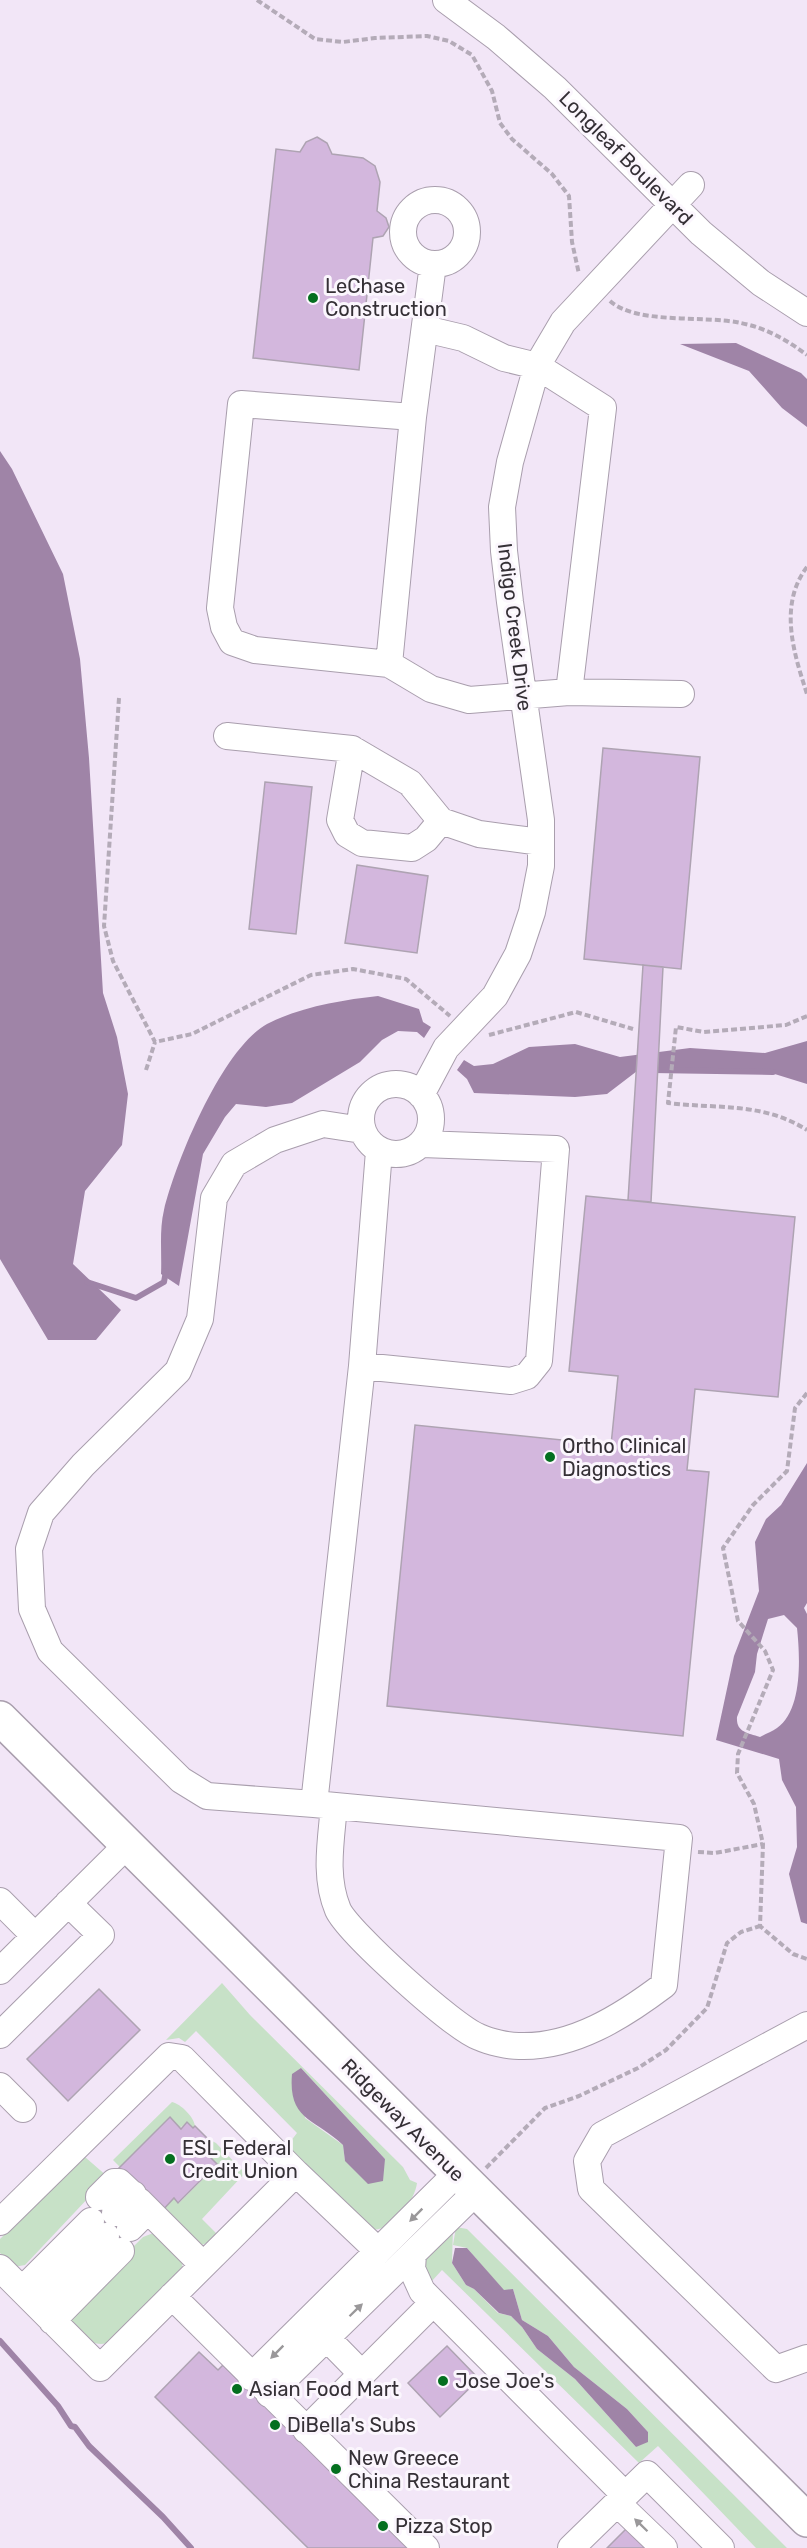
<svg xmlns="http://www.w3.org/2000/svg" width="807" height="2548" viewBox="0 0 807 2548" font-family="Rubik,sans-serif">
<style>
.green{fill:#c7e1c7;fill-rule:evenodd}
.water{fill:#9f84a7;fill-rule:evenodd}
.lines{fill:none;stroke-linecap:round;stroke-linejoin:round}
.stream{stroke:#9f84a7;stroke-width:6}
.building{fill:#d3b7dd;stroke:#aea3b2;stroke-width:1.5}
.minor-casing{stroke:#a99ead;stroke-width:28}
.major-casing{stroke:#a99ead;stroke-width:36}
.path{stroke:#b4abb8;stroke-width:4;stroke-dasharray:6 3;stroke-linecap:butt}
.minor{stroke:#fff;stroke-width:26}
.major{stroke:#fff;stroke-width:33}
.oneway{fill:#9a989a}
.poi-dot{fill:#046f1f;stroke:#fbf6fd;stroke-width:2}
.labels{text-anchor:middle;dominant-baseline:central;stroke-width:6;stroke-linejoin:round;paint-order:stroke}
.street-label{font-size:20px;fill:#353036;stroke:#fbf6fd}
.poi-label{font-size:20px;fill:#353036;stroke:#fbf6fd;text-anchor:start}
</style>
<rect width="100%" height="100%" fill="#f2e6f7"/>
<!-- green -->
<path class="green" d="M222,1983l28,32 153,152 7,13 7,3c-2,18 -27,52 -48,46l-82,-83 10,-13 -101,-102 -11,11 -6,-4 -13,2zM301,2068l84,91 -40,2 -2,-16 -38,-27z
M172,2102c9,2 22,15 23,24l-2,2 -6,-5 -67,44 -7,-7z
M208,2139l8,4 29,30 -43,46 15,15 -10,9 -8,3 -39,-34 14,-14 5,5 38,-38 -11,-12z
M82,2157h3l23,20 -83,88 -11,2 -14,-14v-14z
M456,2227l11,2 320,319h-31l-98,-102 -19,17 -197,-193 -11,12 -6,-5 -2,-23 30,-26 -1,35 14,22 8,4 24,24 13,3 11,11 15,22 38,30 61,68 12,-15 -21,-23 -53,-42 -26,-31 -26,-16 -9,-31 -9,2 -37,-43 -14,-3z
M156,2232l27,27 -1,8 -72,75c-20,9 -47,-16 -36,-36l69,-69z"/>
<!-- water -->
<path class="water" d="M736,343l65,30 6,6v48l-25,-19 -33,-37 -69,-27z
M0,451l12,18 51,105 17,85 9,99 14,235 14,44 11,57 -6,51 -37,46 -12,73 48,46 -25,30h-48l-48,-81z
M378,996l41,13 4,13 8,5 -7,11 -7,-6 -19,-1 -16,9 -22,22 -68,41 -26,4 -30,-3 -11,13 -22,37 -24,132 -18,-12c1,-20 -2,-44 3,-64 12,-49 58,-161 103,-186 33,-17 75,-24 111,-28z
M807,1041v43l-42,-13 -124,-3 -34,26 -32,3 -101,-4 -7,-14 -10,-9 7,-10 10,6 19,-2 36,-17 46,-3 45,13 70,-9 75,5z
M807,1463v140l-3,5 3,6v310l-6,-2 -12,-48 8,-27 -1,-40 -14,-27 -3,-21 -63,-19 18,-84 25,-65 -4,-49 11,-23 15,-14zM784,1615l13,13c3,28 6,82 -20,100 -5,4 -12,6 -17,9 -13,-4 -24,-5 -23,-20l18,-45 2,-18 11,-35z
M301,2068l84,91 -2,22 -15,3 -23,-23 -2,-16c-28,-27 -55,-24 -51,-71z
M455,2248h12l37,42 9,-1 9,31 26,16 26,31 53,42 21,23v10l-12,5 -61,-68 -38,-30 -15,-22 -11,-11 -12,-3 -25,-24 -8,-4 -14,-22z"/>
<g class="lines">
<!-- stream -->
<path class="stream" d="M652,1070l121,2
M87,1282l49,16 28,-16 2,-11
M0,2341l58,65 13,20 4,1 14,19 74,71 28,31"/>
</g>
<!-- building -->
<path class="building" d="M317,137l10,6 5,11 31,4 12,8 5,16 -3,29 9,7 3,9 -6,9 -10,2 -14,132 -106,-12 23,-209 24,3 6,-10z
M603,748l97,9 -19,212 -97,-10z
M265,782l47,5 -16,147 -47,-5z
M357,865l71,11 -11,77 -72,-10z
M643,965l20,2 -12,235 -23,-2z
M586,1196l209,21 -17,180 -83,-8 -8,81 22,2 -26,264 -296,-30 28,-281 196,20 7,-69 -49,-5z
M99,1989l41,41 -72,71 -41,-42z
M170,2117l11,12 6,-7 6,6 2,-2 13,13 -2,2 6,6 -6,6 11,11 -39,39 -4,-5 -12,13 -43,-43z
M447,2346l32,33 -39,38 -32,-34z
M199,2352l19,18 5,-5 186,183h-101l-153,-151z
M629,2526l22,22h-44z"/>
<g class="lines">
<defs>
<path id="minor" d="M446,0l50,37 59,51 146,145 60,50 46,30
M403 232a32 32 0 1 1 64 0a32 32 0 1 1-64 0Z
M433,264l-20,153 -24,247 42,25 38,11 100,-8
M425,329l38,9 41,20 33,8 66,42 -34,284 112,2
M389,664l-134,-14 -23,-8 -8,-15 -4,-19 21,-204 172,13
M227,736l125,13 -12,71 7,14 15,9 50,5 14,-9 15,-18 -31,-38 -58,-34
M441,821l38,13 62,8
M361 1119a35 35 0 1 1 70 0a35 35 0 1 1-70 0Z
M421,1095l25,-47 49,-52 23,-42 14,-42 9,-46v-46l-31,-218 -6,-51 -2,-44 8,-45 27,-96 26,-44 128,-137
M362,1366l149,15 16,-5 12,-15 17,-212 -134,-5
M314,1804l-107,-8 -26,-16 -131,-129 -18,-42 -3,-60 12,-36 42,-48 95,-94 22,-52 14,-121 20,-34 41,-24 48,-16 39,6
M334,1806c-3,35 -10,71 4,104 11,23 116,118 141,127 11,5 29,9 40,9 54,2 104,-30 145,-61l15,-147 -365,-34 48,-438 17,-215
M0,1901l35,35
M0,1971l127,-126
M807,2025l-205,110 -15,26 4,28 185,180 31,-11
M0,2035l101,-100 -33,-32
M0,2086l23,23
M296,2173l82,78
M99,2197l15,-15h5l15,14
M139,2201l64,64
M115,2213l18,-19
M0,2222l169,-166 13,2 114,115 -196,195 -100,-100
M130,2228l18,-18
M413,2254l-1,15 10,22 203,204
M22,2290l69,-69
M172,2296l254,252
M37,2305l69,-69
M52,2321l69,-70
M316,2327l46,47
M251,2377l206,-204
M269,2394l207,-202
M306,2430l127,-127
M617,2503l47,45
M571,2548l76,-74 74,74"/>
<path id="major" d="M0,1718l807,802"/>
</defs>
<!-- minor casing -->
<use href="#minor" class="minor-casing"/>
<!-- major casing -->
<use href="#major" class="major-casing"/>
<!-- path -->
<path class="path" d="M257,0l58,39 28,3 32,-4 52,-2 22,5 23,14 20,36 8,32 12,16 40,35 17,22 3,46 7,32
M610,301c27,24 95,14 131,22 25,5 46,17 66,32
M807,567c-29,38 -13,87 0,127
M119,698l-15,228 9,35 42,81 37,-8 119,-59 42,-6 53,10 44,37
M807,1016l-21,9 -82,7 -28,-5 -8,76c49,6 95,-1 139,27
M489,1035l87,-23 57,17
M146,1070l9,-28
M807,1393l-12,15 -8,63 -34,34 -30,43 15,73 27,30 8,19 -35,84 -1,19 17,31 9,40 -3,82 33,28 14,5
M698,1852l17,1 48,-9
M486,2168l59,-60 34,-12 59,-28 28,-18 41,-42 20,-65 14,-11 19,-6"/>
<!-- minor -->
<use href="#minor" class="minor"/>
<!-- major -->
<use href="#major" class="major"/>
</g>
<!-- one-way arrows -->
<defs><path id="oneway-solid" d="M-6-.8H1V-3.2L6.5 0L1 3.2V.8H-6Z" transform="scale(1.5)"/></defs>
<g class="oneway">
<use href="#oneway-solid" transform="translate(416 2215) rotate(135)"/>
<use href="#oneway-solid" transform="translate(356 2310) rotate(-44)"/>
<use href="#oneway-solid" transform="translate(277 2352) rotate(135)"/>
<use href="#oneway-solid" transform="translate(641 2525) rotate(-136)"/>
</g>
<!-- markers -->
<g class="poi-dot">
<circle cx="313" cy="298" r="6"/>
<circle cx="550" cy="1457" r="6"/>
<circle cx="170" cy="2159" r="6"/>
<circle cx="443" cy="2381" r="6"/>
<circle cx="237" cy="2389" r="6"/>
<circle cx="275" cy="2425" r="6"/>
<circle cx="336" cy="2469" r="6"/>
<circle cx="383" cy="2526" r="6"/>
</g>
<g class="labels">
<!-- street labels -->
<g class="street-label">
<text transform="translate(626 158) rotate(45)">Longleaf Boulevard</text>
<text transform="translate(515 627) rotate(83)">Indigo Creek Drive</text>
<text transform="translate(403 2120) rotate(45)">Ridgeway Avenue</text>
</g>
<!-- poi labels -->
<g class="poi-label">
<text x="325" y="286">LeChase<tspan x="325" dy="23">Construction</tspan></text>
<text x="562" y="1446">Ortho Clinical<tspan x="562" dy="23">Diagnostics</tspan></text>
<text x="182" y="2148">ESL Federal<tspan x="182" dy="23">Credit Union</tspan></text>
<text x="455" y="2381">Jose Joe's</text>
<text x="249" y="2389">Asian Food Mart</text>
<text x="287" y="2425">DiBella's Subs</text>
<text x="348" y="2458">New Greece<tspan x="348" dy="23">China Restaurant</tspan></text>
<text x="395" y="2526">Pizza Stop</text>
</g>
</g>
</svg>
